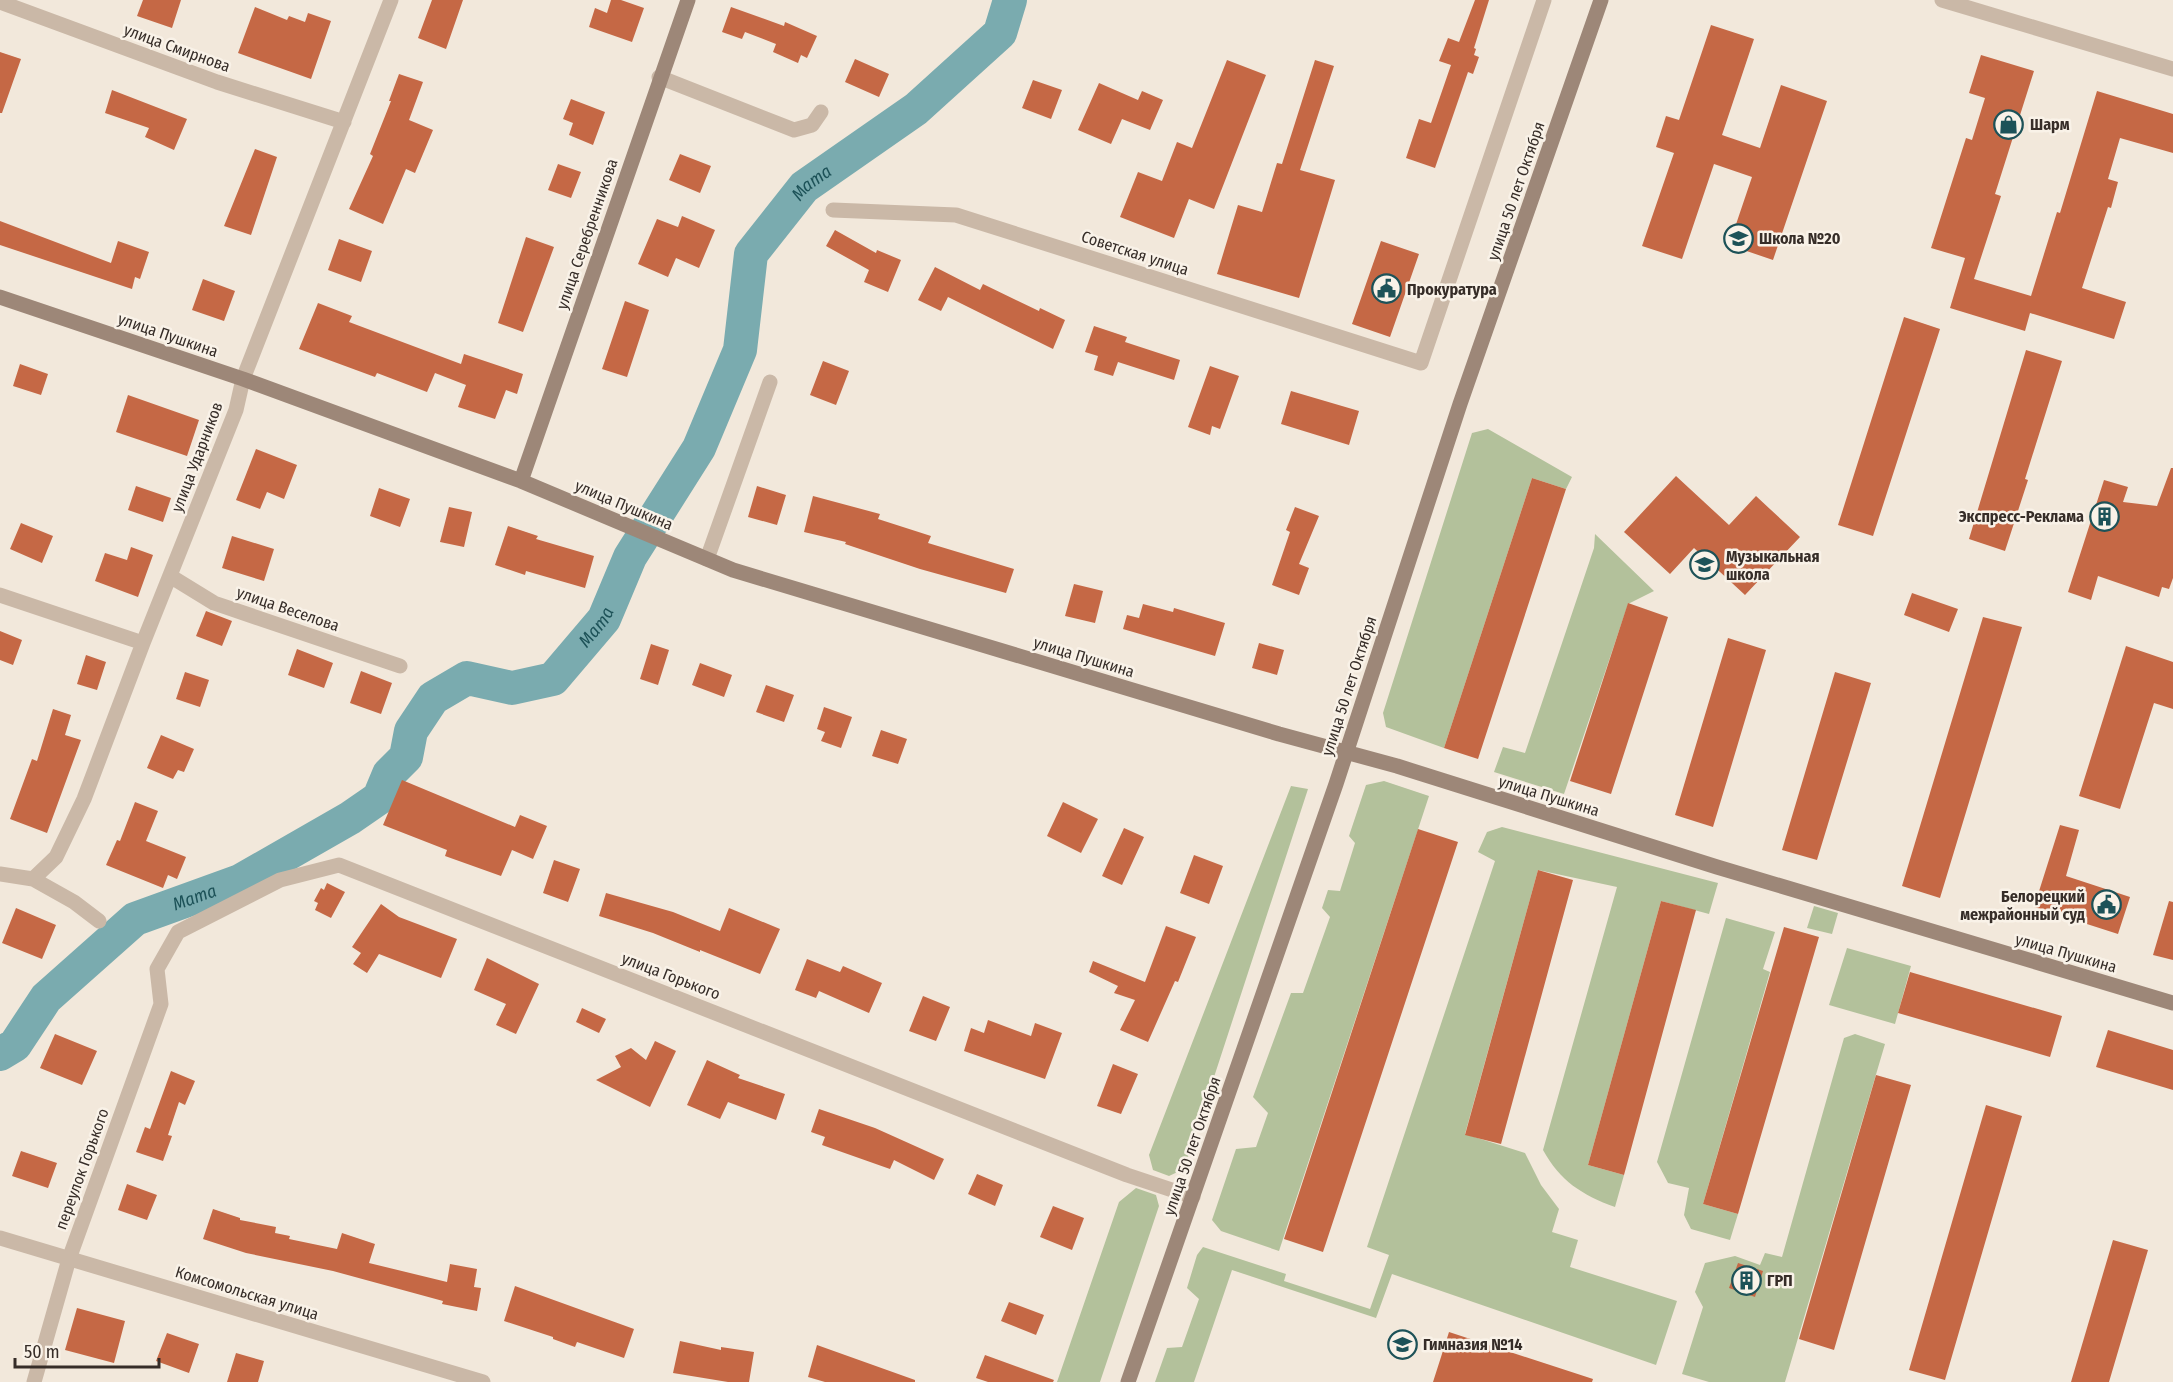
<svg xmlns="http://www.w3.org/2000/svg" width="2173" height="1382" viewBox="0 0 2173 1382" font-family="'Fira Sans Condensed',sans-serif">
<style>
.green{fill:#b3c19b}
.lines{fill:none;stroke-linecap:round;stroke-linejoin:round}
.river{stroke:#7aabaf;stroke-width:34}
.building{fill:#c56845}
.street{stroke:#cab8a7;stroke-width:15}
.secondary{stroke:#9d8778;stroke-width:15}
.labels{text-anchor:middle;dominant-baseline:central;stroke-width:5;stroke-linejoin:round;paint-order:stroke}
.street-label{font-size:16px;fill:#362d28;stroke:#f9f2e8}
.poi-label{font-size:16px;font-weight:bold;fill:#362d28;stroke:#f9f2e8;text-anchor:start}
.water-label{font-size:18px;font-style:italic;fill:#1d5258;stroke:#f9f2e8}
</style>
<rect width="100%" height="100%" fill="#f2e8db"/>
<!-- green -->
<path class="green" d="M1488,429l84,48 -6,12 -34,-11 -88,270 -58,-21 -3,-14 89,-280z
M1595,534l59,57 -26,13 -64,190 -70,-22 9,-25 22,6 69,-205z
M1384,781l45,15 -150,455 -58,-20 -9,-11 24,-71 20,-2 12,-34 -15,-16 38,-104h12l27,-76 -8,-9 6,-18 12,1 15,-48 -6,-7 17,-51z
M1291,786l17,3 -124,380 -15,7 -16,-6 -4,-15z
M1502,827l216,56 -9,31 -48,-13 -73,264 36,10 -9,32c-33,-12 -55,-26 -72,-57l74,-263 -79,-17 -73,264 60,19 16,32 18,24 -7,23 26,8 -8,27 107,34 -21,64 -264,-91 -16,44 -144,-48 -38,112h-39l12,-34 15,-1 17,-48 -12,-11 10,-33 6,-8 83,27 -2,7 86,28 19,-54 -22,-8 128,-386 -17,-9 9,-20z
M1814,906l24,7 -6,21 -25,-6z
M1726,918l49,14 -12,37 7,3 -67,232 35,10 -8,26 -39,-11 -7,-14 5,-27 -21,-5 -11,-21z
M1847,948l64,18 -16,58 -66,-19z
M1855,1034l30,10 -100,338h-76l-27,-8 21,-67 -8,-15 10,-29 30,-7 25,9 5,-12 17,4 62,-219z
M1136,1188l20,7 3,11 -59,176h-43l62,-180z"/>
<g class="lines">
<!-- river -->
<path class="river" id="s1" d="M0,1054l15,-9 31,-47 89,-79 105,-38 110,-63 29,-20 10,-24 17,-17 5,-26 22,-33 34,-20 45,10 41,-9 51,-60 26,-62 69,-109 41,-98 11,-96 53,-67 112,-78 84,-76 10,-33"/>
</g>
<!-- building -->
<path class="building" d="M143,0h38l-9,28 -35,-12z
M432,0h31l-17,49 -28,-11z
M611,0h10l23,8 -12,34 -43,-15 6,-19 12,5z
M1475,0h14l-15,48 2,1 -2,6 5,2 -6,17 -5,-2 -33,96 -29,-10 13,-39 12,4 20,-58 -12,-4 9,-23 11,4z
M255,7l32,13 2,-4 16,6 3,-9 23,8 -20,58 -73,-26z
M731,7l53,19 1,-4 32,14 -10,22 -6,-3 -3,8 -25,-11 3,-8 -31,-12 -3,7 -20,-7z
M1711,25l43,14 -32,96 38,13 21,-63 46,16 -54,159 -44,-15 23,-68 -38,-13 -32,95 -40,-13 32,-93 -18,-6 10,-31 13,4z
M0,52l21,7 -19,54h-2z
M1981,55l53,16 -39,123 6,2 -27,83 57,17 26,-84 3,1 37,-122 76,23v39l-53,-15 -12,41 10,3 -7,26 -3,-1 -26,81 44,14 -12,37 -84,-26 -5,18 -75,-23 15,-50 -34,-10 35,-110 6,2 13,-42 -16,-5z
M855,59l34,15 -10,23 -34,-15z
M1227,60l39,15 -52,134 -25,-10 -15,39 -54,-21 18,-45 24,9 15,-39 15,6z
M1315,60l19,6 -34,104 35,10 -36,118 -82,-24 21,-69 24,7 15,-49 5,1z
M399,74l24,8 -14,38 24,10 -18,43 -9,-4 -23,55 -34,-15 24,-53 -3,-2 21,-53h-2z
M1033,80l29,10 -11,29 -29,-11z
M1099,83l39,17 4,-9 21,9 -13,30 -28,-11 -11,25 -33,-14z
M112,90l75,29 -13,31 -29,-13 4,-9 -44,-15z
M571,99l34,13 -12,33 -24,-10 4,-12 -10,-4z
M255,149l22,8 -26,78 -27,-9z
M680,154l31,12 -11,27 -31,-13z
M558,164l23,8 -10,26 -23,-8z
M682,216l33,14 -16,38 -23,-10 -8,19 -30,-13 19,-45 21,8z
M0,221l111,42 7,-22 31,11 -9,27 -5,-2 -3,12 -132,-44z
M835,230l41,23 1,-3 24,10 -13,32 -24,-10 5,-12 -43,-24z
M526,237l28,10 -31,85 -25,-9z
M339,239l33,12 -11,31 -33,-12z
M1381,241l38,13 -29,83 -38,-13z
M935,267l45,23 3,-6 56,27 1,-3 25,12 -12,29 -105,-52 -7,14 -23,-11z
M203,279l32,12 -11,30 -32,-11z
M625,301l24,9 -22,67 -25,-8z
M318,303l34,13 -3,6 112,42 3,-10 59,20 -6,20 -11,-4 -11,29 -37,-12 8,-22 -31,-12 -8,19 -50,-19 -2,4 -76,-28z
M1904,317l36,12 -67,207 -35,-11z
M1094,326l33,11 -2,5 55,18 -6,20 -56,-18 -5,14 -19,-6 4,-14 -13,-4z
M2026,350l36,11 -37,118 3,1 -23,71 -36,-12z
M823,361l26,10 -13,34 -26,-10z
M20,364l28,10 -7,21 -28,-9z
M1210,366l29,10 -19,53 -8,-3 -2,9 -22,-8z
M1291,391l68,20 -10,34 -68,-21z
M128,395l71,25 -12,36 -71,-24z
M256,449l41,16 -13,34 -17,-7 -7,17 -24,-9z
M2171,468h2v110l-4,11 -7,-2 -3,10 -61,-21 -7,24 -23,-8 36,-112 24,7 -5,15 34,4z
M1676,476l53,49 27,-29 44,41 -55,58 -51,-47 -24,26 -46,-42z
M1532,478l34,11 -88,270 -34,-11z
M136,486l35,12 -8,24 -35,-12z
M757,486l29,9 -9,30 -29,-8z
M379,488l31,11 -10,28 -30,-11z
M813,496l67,18 -2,5 53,17 -3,7 86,26 -8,24 -86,-24 -75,-25 1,-2 -42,-10z
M449,507l23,5 -8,35 -24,-5z
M1295,507l24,9 -20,48 10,4 -10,27 -27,-10 18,-53 -4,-2z
M21,523l32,13 -11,27 -32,-14z
M508,526l30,10 -2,3 58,17 -9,32 -59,-17 -1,4 -30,-10z
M232,536l42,13 -10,32 -42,-13z
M131,547l22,8 -15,42 -43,-16 10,-28 22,7z
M1074,584l29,7 -8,32 -30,-7z
M1912,593l46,16 -9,23 -45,-17z
M1628,603l40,14 -57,177 -41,-13z
M1143,604l30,8 1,-4 51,15 -10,33 -92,-27 4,-14 12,3z
M206,611l26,10 -10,25 -26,-10z
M1983,617l39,10 -82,271 -38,-12z
M0,631l22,9 -9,25 -13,-5z
M1728,638l38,12 -53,177 -38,-12z
M1259,643l25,7 -7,25 -25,-7z
M651,644l18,6 -11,35 -18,-6z
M2126,646l47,16v47l-19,-6 -34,106 -41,-13z
M297,649l36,14 -9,25 -36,-13z
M86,655l20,7 -9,28 -20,-6z
M700,663l32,12 -8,22 -32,-12z
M361,671l31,12 -11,31 -31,-11z
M185,672l24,8 -9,27 -24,-8z
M1835,672l36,11 -54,177 -35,-10z
M766,685l28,10 -10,27 -28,-10z
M824,707l28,10 -11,31 -20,-7 4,-9 -8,-3z
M53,709l18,6 -6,20 16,5 -34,93 -37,-14 22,-60 5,2z
M881,730l26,9 -9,25 -26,-8z
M161,735l33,14 -10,23 -6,-2 -5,9 -26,-11z
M402,780l113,47 5,-12 27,11 -14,33 -21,-9 -11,26 -56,-20 2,-6 -64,-25z
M135,802l23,9 -12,30 40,16 -9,22 -9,-4 -5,13 -57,-23 11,-25 3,1z
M1063,802l35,17 -17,34 -34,-17z
M2060,825l19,5 -13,46 64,21 -12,37 -84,-27z
M1124,828l20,9 -22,48 -20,-9z
M1418,829l40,13 -135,410 -39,-13z
M1194,855l29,11 -14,38 -29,-11z
M554,860l26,9 -12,33 -25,-9z
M1538,870l35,10 -72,264 -36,-9z
M327,883l18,9 -14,26 -16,-8 3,-7 -4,-2 7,-13 3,2z
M606,893l67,19 47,19 9,-23 51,21 -20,45 -60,-24v2l-47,-19 -54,-17z
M1661,901l35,9 -72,265 -36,-10z
M2169,901l4,1v58l-20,-5z
M381,904l18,13 58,22 -16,39 -62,-24 -12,19 -14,-9 8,-11 -9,-6z
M16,908l40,17 -14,34 -40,-16z
M1166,926l30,11 -18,45 -3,-1 -27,61 -28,-12 15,-30 -21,-7 4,-7 -29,-14 4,-11 52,21z
M1784,927l35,10 -81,277 -35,-10z
M487,958l52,26 -23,50 -20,-9 10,-21 -32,-14z
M807,959l33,13 3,-6 39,17 -13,30 -50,-22 -3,7 -21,-8z
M1910,972l152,44 -12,41 -152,-44z
M923,996l27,11 -14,34 -27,-10z
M582,1008l24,11 -7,14 -23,-11z
M988,1020l43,16 4,-13 27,10 -17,46 -81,-28 7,-23 13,5z
M2108,1030l65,20v40l-77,-23z
M55,1034l42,17 -15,34 -42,-17z
M655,1041l21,10 -26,56 -54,-27 25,-13 -6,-11 16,-8 15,12z
M707,1060l33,15 -2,3 47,16 -9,26 -48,-18 -8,17 -33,-14z
M1113,1064l25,10 -17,40 -24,-8z
M171,1071l24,10 -10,24 -6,-3 -11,33 4,1 -9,25 -27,-9 9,-25 5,2z
M1876,1075l35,10 -77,265 -35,-11z
M1986,1105l36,11 -77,264 -36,-10z
M819,1109l56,19 69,31 -10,21 -40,-20 -4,9 -68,-24 3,-8 -14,-5z
M21,1151l36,12 -9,25 -36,-12z
M977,1174l26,11 -8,21 -27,-12z
M127,1184l30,11 -10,25 -29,-10z
M1053,1206l31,12 -12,32 -32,-13z
M213,1209l27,9v2l36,7 -1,6 15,3 -1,3 48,10 5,-16 33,11 -6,19 78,19 3,-18 27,5 -3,18 7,1 -4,23 -35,-7 1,-3 -110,-30 -87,-18 -43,-14z
M2113,1240l35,10 -39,132h-38z
M1738,1263l25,8 -8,26 -26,-9z
M515,1286l119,43 -10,29 -47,-16 -2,5 -22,-8v-2l-49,-16z
M1009,1302l35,13 -8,20 -35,-14z
M77,1308l48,13 -11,42 -49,-13z
M1449,1332l144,47 -1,3h-159z
M167,1333l32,11 -10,29 -33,-12z
M680,1341l41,9v-3l33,5 -5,30h-21l-55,-9z
M817,1345l98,35v2h-90l-17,-5z
M236,1353l28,8 -6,21h-31z
M985,1355l69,25 -1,2h-65l-12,-4z"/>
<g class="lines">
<!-- street -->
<path class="street" d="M1942,0l231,69
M0,2l217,80 127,40
M659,77l135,53 18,-5 9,-13
M833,210l123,5 465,148 123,-363
M707,559l63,-177
M170,576l44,27 186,63
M0,595l143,48
M0,874l33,5 23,-22 28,-58 59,-156 93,-233 7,-31 148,-379
M33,879l41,23 25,19
M0,1238l483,144
M34,1382l35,-123 92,-255 -4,-35 21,-37 102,-52 59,-15 788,310 66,22"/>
<!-- secondary -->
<path class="secondary" d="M0,297l243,82 278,102 212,89 546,164 118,32 320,101 456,136
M521,481l167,-481
M1128,1382l208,-598 124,-380 141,-404"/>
</g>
<!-- icons -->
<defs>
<symbol id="shop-ring" viewBox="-11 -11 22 22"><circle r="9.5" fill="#f9f2e8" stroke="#1d5258" stroke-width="1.5"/><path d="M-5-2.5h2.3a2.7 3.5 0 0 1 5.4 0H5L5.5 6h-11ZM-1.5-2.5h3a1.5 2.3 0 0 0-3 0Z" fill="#1d5258"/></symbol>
<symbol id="school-ring" viewBox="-11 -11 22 22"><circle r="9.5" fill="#f9f2e8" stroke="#1d5258" stroke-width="1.5"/><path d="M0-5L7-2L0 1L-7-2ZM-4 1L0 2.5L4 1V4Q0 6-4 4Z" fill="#1d5258"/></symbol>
<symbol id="civic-ring" viewBox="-11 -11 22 22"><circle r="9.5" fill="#f9f2e8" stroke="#1d5258" stroke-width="1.5"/><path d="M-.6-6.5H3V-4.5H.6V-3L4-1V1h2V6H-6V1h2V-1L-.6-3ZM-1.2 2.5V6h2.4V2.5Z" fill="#1d5258"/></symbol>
<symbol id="building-ring" viewBox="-11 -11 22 22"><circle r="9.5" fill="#f9f2e8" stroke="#1d5258" stroke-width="1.5"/><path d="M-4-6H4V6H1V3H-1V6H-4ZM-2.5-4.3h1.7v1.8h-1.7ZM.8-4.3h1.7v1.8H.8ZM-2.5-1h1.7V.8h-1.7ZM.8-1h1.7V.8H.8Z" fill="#1d5258"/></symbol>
</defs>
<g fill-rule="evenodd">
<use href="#shop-ring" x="1992" y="108" width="33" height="33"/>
<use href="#school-ring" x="1722" y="222" width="33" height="33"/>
<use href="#civic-ring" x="1370" y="272" width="33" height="33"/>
<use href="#building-ring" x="2088" y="500" width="33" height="33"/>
<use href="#school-ring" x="1688" y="548" width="33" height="33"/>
<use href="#civic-ring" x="2090" y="888" width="33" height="33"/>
<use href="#building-ring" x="1730" y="1264" width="33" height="33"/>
<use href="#school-ring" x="1386" y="1328" width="33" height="33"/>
</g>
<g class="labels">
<!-- street labels -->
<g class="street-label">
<text transform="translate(177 48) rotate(20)">улица Смирнова</text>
<text transform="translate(1516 191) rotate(-71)">улица 50 лет Октября</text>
<text transform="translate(587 234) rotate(-71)">улица Серебренникова</text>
<text transform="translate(1135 253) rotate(18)">Советская улица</text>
<text transform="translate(168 335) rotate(19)">улица Пушкина</text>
<text transform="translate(197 457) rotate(-69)">улица Ударников</text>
<text transform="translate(624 505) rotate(23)">улица Пушкина</text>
<text transform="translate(288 609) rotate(19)">улица Веселова</text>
<text transform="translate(1084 657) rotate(17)">улица Пушкина</text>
<text transform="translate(1349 686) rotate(-72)">улица 50 лет Октября</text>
<text transform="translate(1549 796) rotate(17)">улица Пушкина</text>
<text transform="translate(2066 953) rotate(16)">улица Пушкина</text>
<text transform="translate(671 976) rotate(21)">улица Горького</text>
<text transform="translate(1192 1146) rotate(-71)">улица 50 лет Октября</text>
<text transform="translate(82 1169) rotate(-70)">переулок Горького</text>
<text transform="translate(247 1293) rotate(17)">Комсомольская улица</text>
</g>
<!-- poi labels -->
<g class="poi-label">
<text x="2030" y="124">Шарм</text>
<text x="1759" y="238">Школа №20</text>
<text x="1407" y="289">Прокуратура</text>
<text x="2084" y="516" text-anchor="end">Экспресс-Реклама</text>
<text x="1726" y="556">Музыкальная<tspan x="1726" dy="18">школа</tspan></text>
<text x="2085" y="896" text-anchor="end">Белорецкий<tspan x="2085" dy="18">межрайонный суд</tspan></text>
<text x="1767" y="1280">ГРП</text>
<text x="1423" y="1344">Гимназия №14</text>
</g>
<!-- water labels -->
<g class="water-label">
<text stroke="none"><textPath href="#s1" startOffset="1282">Мата</textPath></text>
<text stroke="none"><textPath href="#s1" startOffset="778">Мата</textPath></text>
<text stroke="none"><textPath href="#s1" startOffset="256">Мата</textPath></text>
</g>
</g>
<!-- scale -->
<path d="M15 1358v9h144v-9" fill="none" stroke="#362d28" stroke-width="3"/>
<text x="24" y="1358" font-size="18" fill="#362d28" stroke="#f9f2e8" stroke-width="4.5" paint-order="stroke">50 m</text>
</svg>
